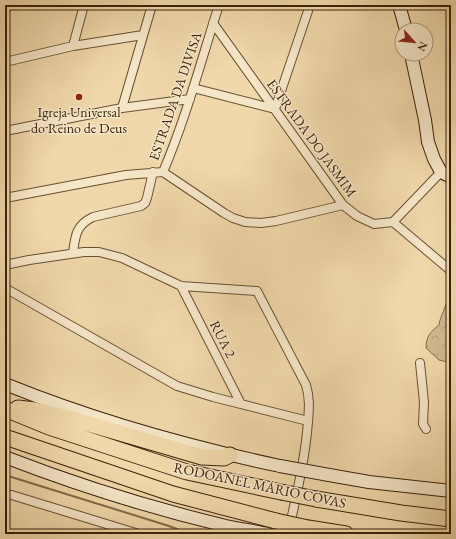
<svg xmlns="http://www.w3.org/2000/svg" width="456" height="539" viewBox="0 0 456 539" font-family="'EB Garamond',serif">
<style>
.forest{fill:url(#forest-crowns);stroke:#866e4c}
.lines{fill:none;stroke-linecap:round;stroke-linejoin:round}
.stream{stroke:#826a4a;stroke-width:2}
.minor-casing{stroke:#685032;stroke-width:10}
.secondary-casing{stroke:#3b220a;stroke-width:14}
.motorway-casing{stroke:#3b220a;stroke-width:17}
.minor{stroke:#f5e6c8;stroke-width:8}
.secondary{stroke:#f5e6c8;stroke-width:12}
.motorway{stroke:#f0d8aa;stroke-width:15}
.secondary-bridge-casing{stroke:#3b220a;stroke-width:14;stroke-linecap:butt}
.motorway-bridge-casing{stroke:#3b220a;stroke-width:17;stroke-linecap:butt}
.secondary-bridge{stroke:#f5e6c8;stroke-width:12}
.motorway-bridge{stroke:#f0d8aa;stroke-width:15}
.poi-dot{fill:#8f2418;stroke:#f5e6c8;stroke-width:1.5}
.labels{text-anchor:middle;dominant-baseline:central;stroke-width:3;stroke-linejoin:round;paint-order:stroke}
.street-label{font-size:14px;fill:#3b220a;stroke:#f5e6c8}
.poi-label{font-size:14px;fill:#3b220a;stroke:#f5e6c8}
</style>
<defs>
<pattern id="forest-crowns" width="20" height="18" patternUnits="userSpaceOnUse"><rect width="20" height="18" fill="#d1b98f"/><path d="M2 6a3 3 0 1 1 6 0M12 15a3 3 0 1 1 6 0" fill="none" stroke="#b49f7a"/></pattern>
</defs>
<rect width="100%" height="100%" fill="#f0d8aa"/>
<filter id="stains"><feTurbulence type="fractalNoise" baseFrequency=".005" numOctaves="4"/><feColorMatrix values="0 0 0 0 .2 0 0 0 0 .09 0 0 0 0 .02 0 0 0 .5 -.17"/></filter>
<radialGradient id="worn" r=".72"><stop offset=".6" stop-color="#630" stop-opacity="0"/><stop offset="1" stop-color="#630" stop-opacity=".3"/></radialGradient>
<!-- forest -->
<path class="forest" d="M448,299h3v54l-4,9 -8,-2 -13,-12c0,-11 4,-16 13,-23l1,-5z"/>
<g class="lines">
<!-- stream -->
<path class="stream" d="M5,475l164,51 21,8"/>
<defs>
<path id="minor" d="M213,23l130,182 14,11 17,8 19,-2 48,-50
M73,46l11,-41
M5,62l68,-16 70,-11
M193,88l82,21 35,-104
M122,108l30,-103
M5,131l117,-23 68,-9
M163,172l61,41 9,5 12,4 16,1 15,-2 67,-16
M163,172c23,-54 38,-111 56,-167
M5,198l121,-23 37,-3
M393,222l58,49
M73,253c2,-17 3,-28 20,-36l48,-11 4,-3 2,-5 6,-26
M5,265l24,-5 55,-8h15l23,6 59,28 76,5 49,94c4,13 3,24 2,37 -3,38 -12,75 -20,112
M181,286l60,118
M5,288l172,98 36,11 95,24
M420,363l4,39 -1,22 3,5
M5,493l134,41"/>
<path id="secondary" d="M399,5l7,25
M411,54l14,66 3,22 6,17 7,13 10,5
M5,384c89,36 181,62 275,82
M5,457c72,28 146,51 221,69 14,3 28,5 42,8
M329,475l40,7 82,9"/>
<path id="motorway" d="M18,408l17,2 37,9 130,38 22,1 6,-3
M5,409l44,18 138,45 94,20
M5,437l168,57 103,27
M316,499l85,14 50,6
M308,528l38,6"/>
</defs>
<!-- minor casing -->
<use href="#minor" class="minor-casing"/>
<!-- secondary casing -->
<use href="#secondary" class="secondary-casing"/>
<!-- motorway casing -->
<use href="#motorway" class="motorway-casing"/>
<!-- minor -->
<use href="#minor" class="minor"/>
<!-- secondary -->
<use href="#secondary" class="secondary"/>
<!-- motorway -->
<use href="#motorway" class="motorway"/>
<defs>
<path id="secondary-bridge" d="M280,466l49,9"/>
<path id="motorway-bridge" d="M281,492l35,7
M276,521l32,7"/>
</defs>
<!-- secondary-bridge casing -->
<use href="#secondary-bridge" class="secondary-bridge-casing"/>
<!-- motorway-bridge casing -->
<use href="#motorway-bridge" class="motorway-bridge-casing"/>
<!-- secondary-bridge -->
<use href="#secondary-bridge" class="secondary-bridge"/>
<!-- motorway-bridge -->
<use href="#motorway-bridge" class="motorway-bridge"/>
</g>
<!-- markers -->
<circle class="poi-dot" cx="79" cy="97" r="4"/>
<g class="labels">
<!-- street labels -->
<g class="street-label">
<text transform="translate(175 96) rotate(-71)">ESTRADA DA DIVISA</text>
<text transform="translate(312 138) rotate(54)">ESTRADA DO JASMIM</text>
<text transform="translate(223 339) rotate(63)">RUA 2</text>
<text transform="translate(260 485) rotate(12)">RODOANEL MÁRIO COVAS</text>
</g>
<!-- poi labels -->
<g class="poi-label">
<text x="79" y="112">Igreja Universal<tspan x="79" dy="16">do Reino de Deus</tspan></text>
</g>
</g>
<!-- margin -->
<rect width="456" height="539" fill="none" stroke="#f0d8aa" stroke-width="20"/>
<rect x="6" y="6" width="444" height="527" fill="none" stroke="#3b220a" stroke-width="2"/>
<rect x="10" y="10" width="436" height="519" fill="none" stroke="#3b220a"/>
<!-- north arrow -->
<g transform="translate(414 42) rotate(117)"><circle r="19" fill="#f5e6c8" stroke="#ab987c"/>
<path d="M0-3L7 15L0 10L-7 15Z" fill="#8f2418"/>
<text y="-6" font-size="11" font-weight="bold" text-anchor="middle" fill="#3b220a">N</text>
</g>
<rect width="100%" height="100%" filter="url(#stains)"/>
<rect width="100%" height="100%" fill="url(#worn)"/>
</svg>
